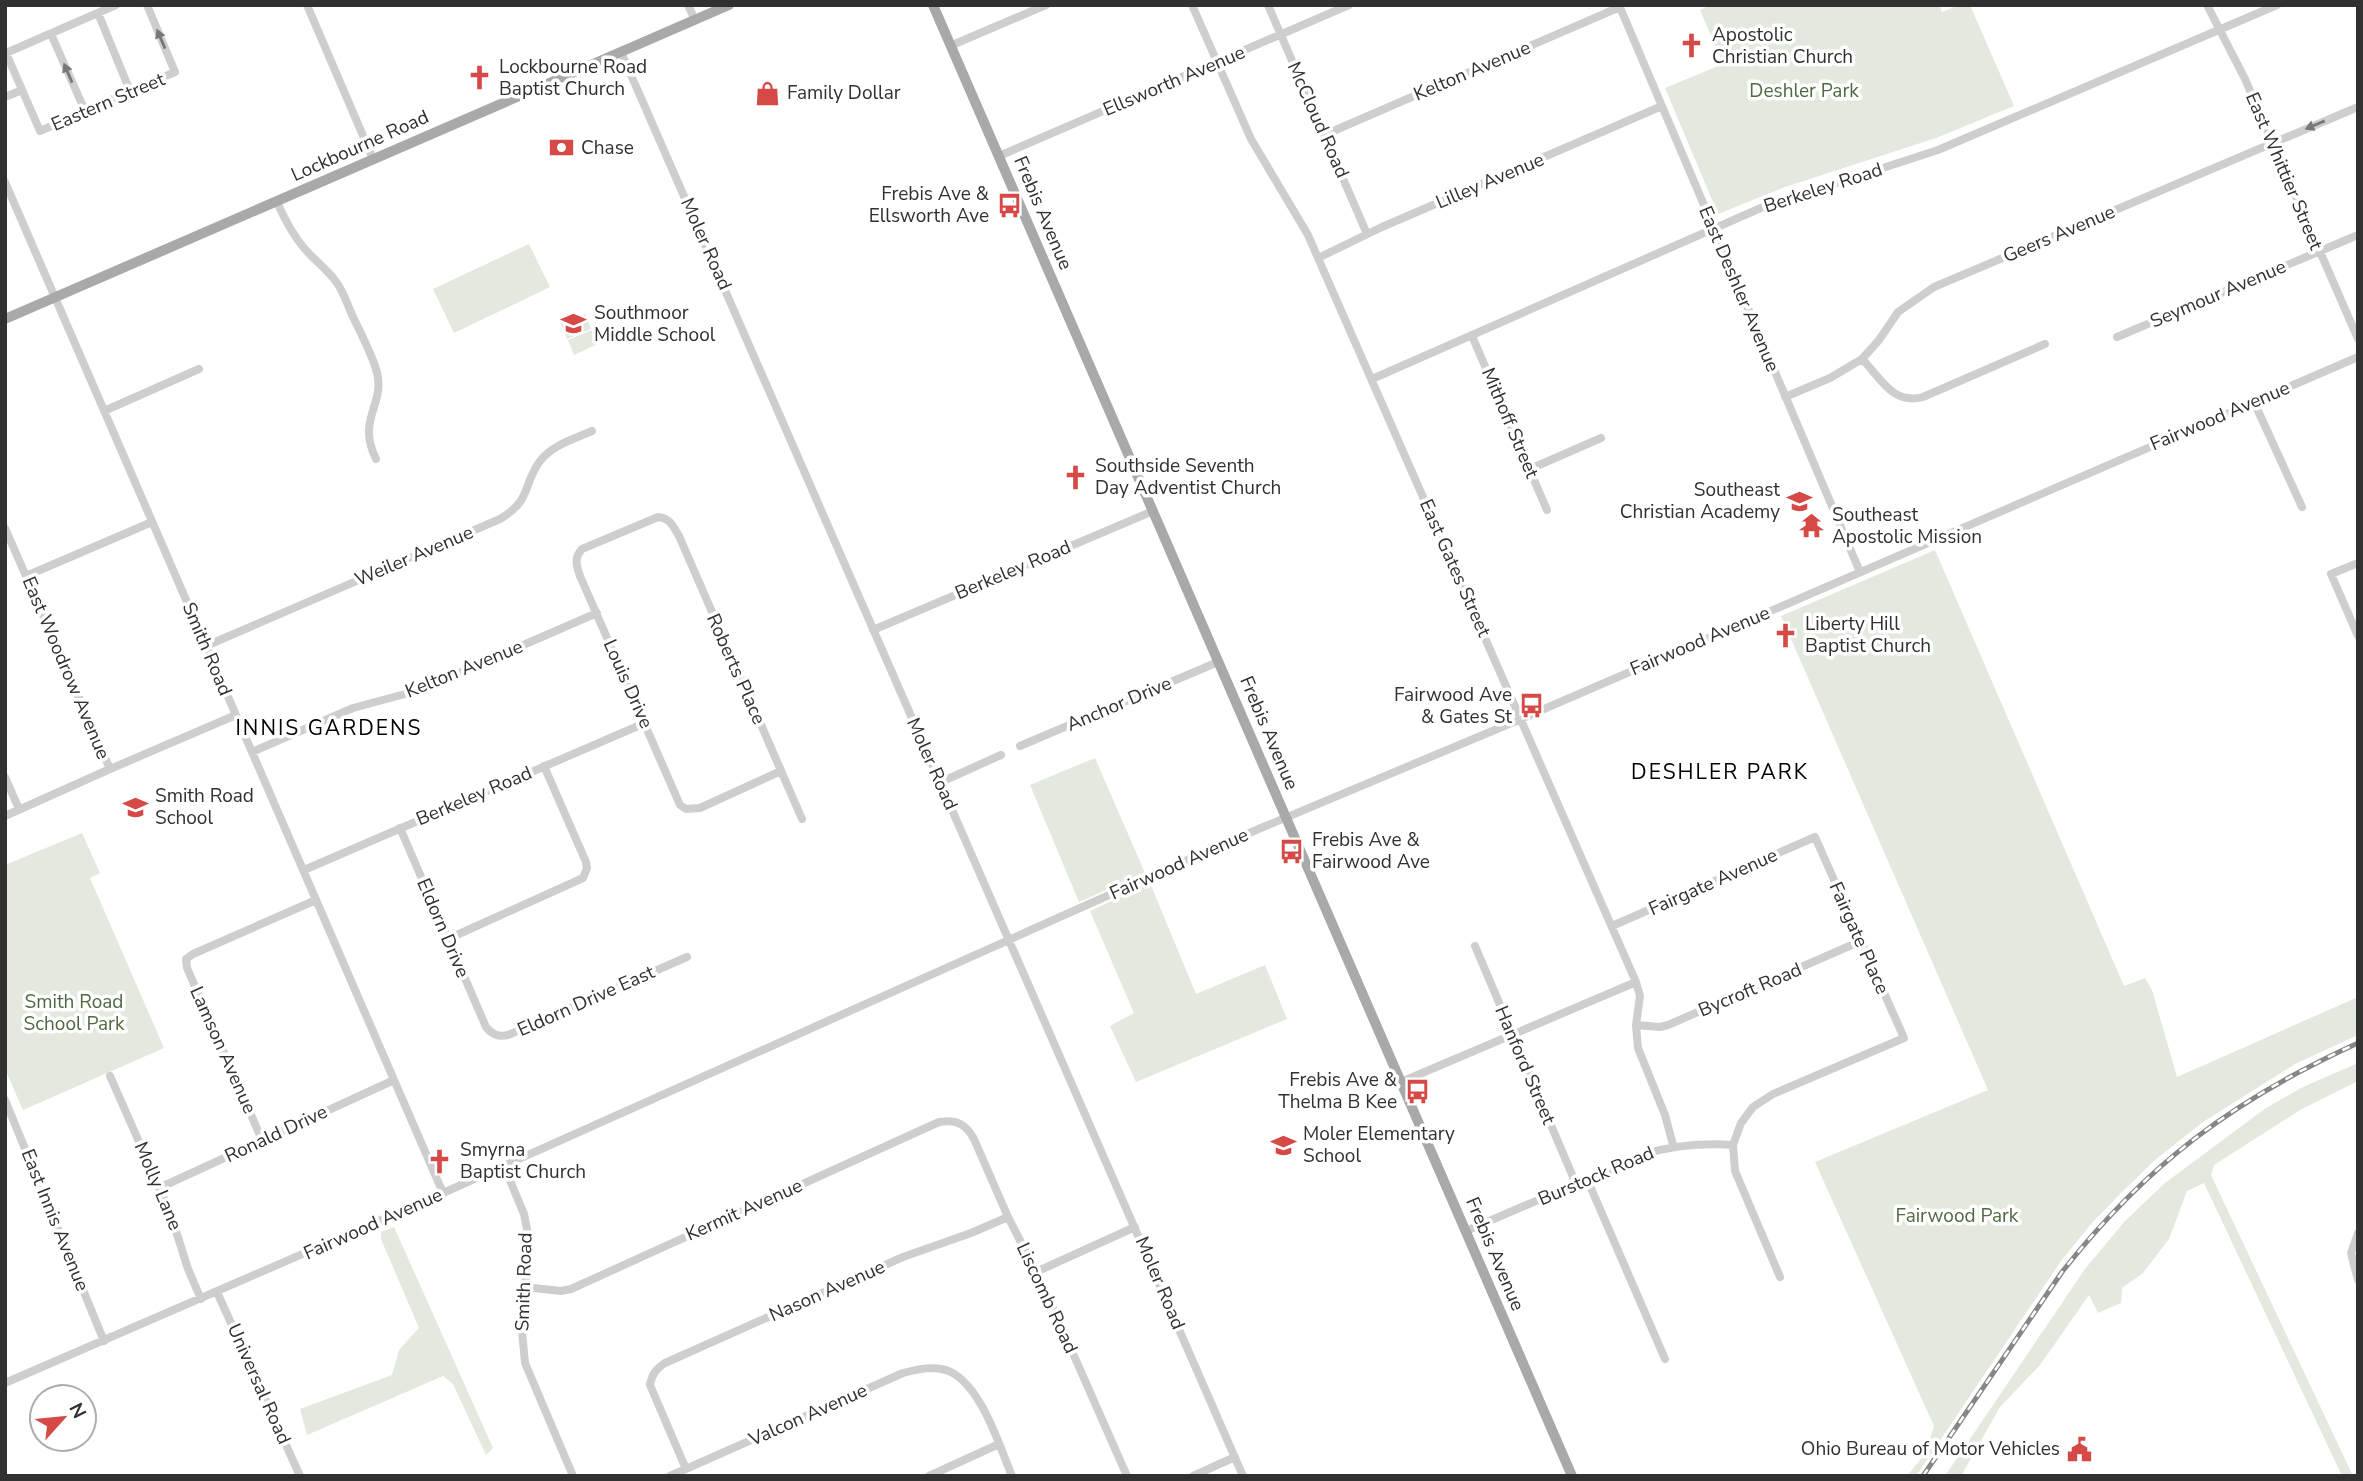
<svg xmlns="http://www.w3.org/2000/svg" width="2363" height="1481" viewBox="0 0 2363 1481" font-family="'Nunito Sans',sans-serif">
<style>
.green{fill:#e3e9de}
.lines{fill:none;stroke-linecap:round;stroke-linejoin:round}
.minor{stroke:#cecece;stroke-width:8}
.major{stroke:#a9a9a9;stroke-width:10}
.rail-casing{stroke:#868686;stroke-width:5}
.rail{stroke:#fff;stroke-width:2.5;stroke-dasharray:8;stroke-linecap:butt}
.oneway{fill:#787878}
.labels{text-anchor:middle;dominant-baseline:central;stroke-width:7;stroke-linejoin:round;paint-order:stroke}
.poi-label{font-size:19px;fill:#313131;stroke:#fff;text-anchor:start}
.street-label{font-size:19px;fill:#313131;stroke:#fff}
.park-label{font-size:19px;fill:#506942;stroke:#fff}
.neighbourhood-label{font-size:21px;letter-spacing:2px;fill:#000;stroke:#fff}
</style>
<rect width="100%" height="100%" fill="#fff"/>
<!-- green -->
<path class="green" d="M1710,5h229l3,7 17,-7h11l44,101 -78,32 -151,49 -67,27 -53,-126 58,-24 -23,-54z
M529,244l21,43 -96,46 -21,-44z
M585,314l6,15 -24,10 -6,-15z
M592,330l6,14 -24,11 -6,-15z
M1935,550l189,436 21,-8 7,12 25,87 181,-80v38l-63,29 -92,58 -48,38 -34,33 -30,31 -30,37 -145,215h-9l18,-22 9,-28 -119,-264 173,-72 -207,-474z
M1095,758l50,115 -66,29 -49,-117z
M82,833l18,40 -10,5 74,170 -141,62 -18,-41v-204z
M1150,883l46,111 69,-29 22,54 -151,63 -26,-56 24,-13 -44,-102z
M2358,1063v18l-58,29 -86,55 -3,10 142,301h-11l-138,-293 -17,8 -18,48 -26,34 -21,15 -1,15 -23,10 -9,-18 -49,70 -40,42 -39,69h-16l140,-207 40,-48 40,-38 101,-75 37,-21z
M394,1227l99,221 -7,7 -33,-71 -10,-8 -136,59 -7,-26 92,-34 7,-25 20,-22 -38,-89v-7z"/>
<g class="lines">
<!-- minor -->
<path class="minor" d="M116,5l-110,48 34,78 135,-59 -28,-67
M307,5l66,154
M688,5l7,15
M1192,5l59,134 57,96 10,23 318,724 4,14 -4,29 2,23 27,67 8,30
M1268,5l99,229
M1619,5l241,567
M2207,5l38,74 113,260
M98,13l32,78
M51,34l34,77
M950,46l96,-41
M621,52l622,1424
M5,97l17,-7
M1324,135l296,-128
M999,156l350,-151
M5,182l438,1011
M277,202c7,16 15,32 27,46 10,12 24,22 33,35 7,10 11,23 16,34 8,16 16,32 22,49 14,38 -20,50 1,93
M1318,258l64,-31 280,-121
M1472,336l75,174
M2117,337l241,-102
M1862,359c19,19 30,46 61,38l122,-53
M1372,379l391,-172 175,-57 339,-145
M1785,397l45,-19 32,-19 17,-19 19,-28 36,-25 424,-180
M2254,402l48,105
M104,411l95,-42
M1530,469l71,-31
M5,528l105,241
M2358,563l-27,11 27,62
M26,576l126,-54
M873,630l280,-119
M206,646l294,-127c32,-19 22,-33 40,-58 12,-16 34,-22 52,-30
M1020,746l198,-84
M252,752l101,-44 67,-18 177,-77
M781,771l-81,37 -14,1 -6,-4 -100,-229c-4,-11 -6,-18 2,-27l76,-32c12,1 15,9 21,19l123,283
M5,777l14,32
M941,782l60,-27
M5,816l105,-47 126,-54
M400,828l86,199c7,8 12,10 22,8l179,-78
M304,870l341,-147
M1612,926l203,-89 89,201 -131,56 -20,13 -12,16 -8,22 2,26 45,106
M448,939l135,-61 4,-10 -1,-6 -42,-96
M1475,946l101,238
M1636,1025l24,2 8,-2 193,-84
M110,1076l60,136 18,57 13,30
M1401,1082l235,-100
M5,1100l99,241
M262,1140l-75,-172 -1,-9 7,-5 123,-54
M504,1166l20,48 6,30 -9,76 4,43 48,113
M1587,1179l78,180
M159,1188l235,-108
M1466,1231l179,-77c30,-9 57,-11 88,-9
M2358,1233l-7,20 7,27
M1036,1272l99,-45
M525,1287l36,4 10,-2 368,-167c17,-3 27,2 35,17l34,78 34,66 85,193
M217,1292l83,184
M5,1383l438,-190 787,-352 291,-122 837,-362
M686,1469l-36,-84c2,-11 6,-16 15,-22l238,-106 68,-24 37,-16
M670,1476l233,-103c15,-4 33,-8 48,-1 31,16 48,73 61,104
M929,1476l70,-32
M1193,1476l42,-19"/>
<!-- major -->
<path class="major" d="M933,5l639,1471
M5,319l724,-314"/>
<defs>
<path id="rail" d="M1923,1476l139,-204c85,-108 171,-172 296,-229"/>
</defs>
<!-- rail casing -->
<use href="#rail" class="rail-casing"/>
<!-- rail -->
<use href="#rail" class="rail"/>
</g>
<!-- one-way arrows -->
<defs><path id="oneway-solid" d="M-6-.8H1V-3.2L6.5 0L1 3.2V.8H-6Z" transform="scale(1.75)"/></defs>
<g class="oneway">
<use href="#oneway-solid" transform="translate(161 39) rotate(-113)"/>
<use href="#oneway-solid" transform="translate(68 73) rotate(-113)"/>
<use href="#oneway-solid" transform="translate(2315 125) rotate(157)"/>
</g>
<!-- icons -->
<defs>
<symbol id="church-bare" viewBox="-9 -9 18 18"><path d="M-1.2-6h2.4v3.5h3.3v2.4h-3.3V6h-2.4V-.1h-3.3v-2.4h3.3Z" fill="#d54a46" stroke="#fff" stroke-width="2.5" paint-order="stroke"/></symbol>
<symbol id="shop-bare" viewBox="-9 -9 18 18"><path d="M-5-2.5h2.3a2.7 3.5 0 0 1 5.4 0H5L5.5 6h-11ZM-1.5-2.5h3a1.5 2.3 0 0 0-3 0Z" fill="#d54a46" stroke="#fff" stroke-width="2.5" paint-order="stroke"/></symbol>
<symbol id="bank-bare" viewBox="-9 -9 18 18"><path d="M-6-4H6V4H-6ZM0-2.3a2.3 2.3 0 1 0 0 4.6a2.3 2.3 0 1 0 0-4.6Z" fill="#d54a46" stroke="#fff" stroke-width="2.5" paint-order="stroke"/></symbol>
<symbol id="bus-bare" viewBox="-9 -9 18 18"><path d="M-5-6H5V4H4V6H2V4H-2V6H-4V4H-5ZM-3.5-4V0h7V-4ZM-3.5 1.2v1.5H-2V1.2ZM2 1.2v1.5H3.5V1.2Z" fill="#d54a46" stroke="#fff" stroke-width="2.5" paint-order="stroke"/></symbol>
<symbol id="school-bare" viewBox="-9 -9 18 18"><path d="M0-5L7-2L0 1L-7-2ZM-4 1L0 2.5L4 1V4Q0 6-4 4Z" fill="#d54a46" stroke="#fff" stroke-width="2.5" paint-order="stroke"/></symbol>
<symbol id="temple-bare" viewBox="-9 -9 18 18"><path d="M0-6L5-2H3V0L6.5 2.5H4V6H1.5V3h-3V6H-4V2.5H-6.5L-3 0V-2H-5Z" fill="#d54a46" stroke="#fff" stroke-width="2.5" paint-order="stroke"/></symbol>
<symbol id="civic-bare" viewBox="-9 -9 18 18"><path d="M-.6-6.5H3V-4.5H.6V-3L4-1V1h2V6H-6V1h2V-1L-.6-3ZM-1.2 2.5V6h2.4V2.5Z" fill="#d54a46" stroke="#fff" stroke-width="2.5" paint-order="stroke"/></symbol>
</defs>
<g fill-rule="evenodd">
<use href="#church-bare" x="1674" y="28" width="35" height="35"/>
<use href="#church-bare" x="462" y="60" width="35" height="35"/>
<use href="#shop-bare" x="750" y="76" width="35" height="35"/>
<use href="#bank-bare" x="544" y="130" width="35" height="35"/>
<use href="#bus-bare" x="992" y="188" width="35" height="35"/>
<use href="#school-bare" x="556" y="306" width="35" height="35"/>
<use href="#church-bare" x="1058" y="460" width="35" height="35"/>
<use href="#school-bare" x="1782" y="484" width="35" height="35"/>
<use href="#temple-bare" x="1794" y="508" width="35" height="35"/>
<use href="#church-bare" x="1768" y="618" width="35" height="35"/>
<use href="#bus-bare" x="1514" y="688" width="35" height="35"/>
<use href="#school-bare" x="118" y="790" width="35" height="35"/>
<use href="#bus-bare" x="1274" y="834" width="35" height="35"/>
<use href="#bus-bare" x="1400" y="1074" width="35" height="35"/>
<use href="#school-bare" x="1266" y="1128" width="35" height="35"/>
<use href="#church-bare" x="422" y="1144" width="35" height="35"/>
<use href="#civic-bare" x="2062" y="1432" width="35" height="35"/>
</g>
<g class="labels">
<!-- poi labels -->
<g class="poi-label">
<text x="1712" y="35">Apostolic<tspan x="1712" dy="22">Christian Church</tspan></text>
<text x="499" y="67">Lockbourne Road<tspan x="499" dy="22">Baptist Church</tspan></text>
<text x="787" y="93">Family Dollar</text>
<text x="581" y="148">Chase</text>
<text x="989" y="194" text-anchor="end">Frebis Ave &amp;<tspan x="989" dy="22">Ellsworth Ave</tspan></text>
<text x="594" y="313">Southmoor<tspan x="594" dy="22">Middle School</tspan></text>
<text x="1095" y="466">Southside Seventh<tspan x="1095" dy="22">Day Adventist Church</tspan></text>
<text x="1780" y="490" text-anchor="end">Southeast<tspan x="1780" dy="22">Christian Academy</tspan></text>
<text x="1832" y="515">Southeast<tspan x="1832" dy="22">Apostolic Mission</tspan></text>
<text x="1805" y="624">Liberty Hill<tspan x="1805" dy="22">Baptist Church</tspan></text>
<text x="1512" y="695" text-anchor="end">Fairwood Ave<tspan x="1512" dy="22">&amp; Gates St</tspan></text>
<text x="155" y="796">Smith Road<tspan x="155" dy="22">School</tspan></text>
<text x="1312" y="840">Frebis Ave &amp;<tspan x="1312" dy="22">Fairwood Ave</tspan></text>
<text x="1397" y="1080" text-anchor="end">Frebis Ave &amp;<tspan x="1397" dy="22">Thelma B Kee</tspan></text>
<text x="1303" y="1134">Moler Elementary<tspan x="1303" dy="22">School</tspan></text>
<text x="460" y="1150">Smyrna<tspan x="460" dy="22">Baptist Church</tspan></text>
<text x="2060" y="1449" text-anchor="end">Ohio Bureau of Motor Vehicles</text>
</g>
<!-- street labels -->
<g class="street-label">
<text transform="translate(1472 71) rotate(-23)">Kelton Avenue</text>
<text transform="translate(1174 81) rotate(-23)">Ellsworth Avenue</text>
<text transform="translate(108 102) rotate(-23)">Eastern Street</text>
<text transform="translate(1318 120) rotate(66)">McCloud Road</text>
<text transform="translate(360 146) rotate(-24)">Lockbourne Road</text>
<text transform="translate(2284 171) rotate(67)">East Whittier Street</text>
<text transform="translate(1490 181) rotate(-23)">Lilley Avenue</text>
<text transform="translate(1823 188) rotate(-18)">Berkeley Road</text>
<text transform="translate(1043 213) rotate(67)">Frebis Avenue</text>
<text transform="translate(2059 234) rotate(-23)">Geers Avenue</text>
<text transform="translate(706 244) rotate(66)">Moler Road</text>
<text transform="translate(1739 289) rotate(67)">East Deshler Avenue</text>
<text transform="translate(2218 294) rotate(-23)">Seymour Avenue</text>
<text transform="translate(2220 416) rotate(-23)">Fairwood Avenue</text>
<text transform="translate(1510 423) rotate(67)">Mithoff Street</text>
<text transform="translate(414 556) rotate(-23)">Weiler Avenue</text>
<text transform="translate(1455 568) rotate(66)">East Gates Street</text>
<text transform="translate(1013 570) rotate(-23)">Berkeley Road</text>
<text transform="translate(1700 641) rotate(-23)">Fairwood Avenue</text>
<text transform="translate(207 649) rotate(67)">Smith Road</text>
<text transform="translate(66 668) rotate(67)">East Woodrow Avenue</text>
<text transform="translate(464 669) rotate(-22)">Kelton Avenue</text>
<text transform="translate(736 669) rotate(66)">Roberts Place</text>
<text transform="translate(628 684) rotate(66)">Louis Drive</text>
<text transform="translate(1119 704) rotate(-23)">Anchor Drive</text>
<text transform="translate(1269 733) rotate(67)">Frebis Avenue</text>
<text transform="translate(932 764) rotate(66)">Moler Road</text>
<text transform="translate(474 796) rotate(-23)">Berkeley Road</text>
<text transform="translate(1179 864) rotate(-24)">Fairwood Avenue</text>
<text transform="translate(1713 882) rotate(-24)">Fairgate Avenue</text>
<text transform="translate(443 928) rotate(67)">Eldorn Drive</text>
<text transform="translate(1859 938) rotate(66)">Fairgate Place</text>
<text transform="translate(1750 990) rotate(-23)">Bycroft Road</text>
<text transform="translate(586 1001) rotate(-24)">Eldorn Drive East</text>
<text transform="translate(223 1050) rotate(66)">Lamson Avenue</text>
<text transform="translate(1525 1065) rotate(67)">Hanford Street</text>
<text transform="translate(276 1134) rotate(-25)">Ronald Drive</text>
<text transform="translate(1596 1176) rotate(-23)">Burstock Road</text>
<text transform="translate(158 1186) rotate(67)">Molly Lane</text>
<text transform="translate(744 1210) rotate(-24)">Kermit Avenue</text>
<text transform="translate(55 1220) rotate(68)">East Innis Avenue</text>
<text transform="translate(373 1224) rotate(-24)">Fairwood Avenue</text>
<text transform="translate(1495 1254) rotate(67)">Frebis Avenue</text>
<text transform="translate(524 1282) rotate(-88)">Smith Road</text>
<text transform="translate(1160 1283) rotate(67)">Moler Road</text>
<text transform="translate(827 1291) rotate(-24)">Nason Avenue</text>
<text transform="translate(1047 1298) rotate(65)">Liscomb Road</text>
<text transform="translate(259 1384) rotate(66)">Universal Road</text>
<text transform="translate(808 1415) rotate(-24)">Valcon Avenue</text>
</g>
<!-- park labels -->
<g class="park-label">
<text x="1804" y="91">Deshler Park</text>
<text x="74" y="1002">Smith Road<tspan x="74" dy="22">School Park</tspan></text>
<text x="1957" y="1216">Fairwood Park</text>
</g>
<!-- neighbourhood labels -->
<g class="neighbourhood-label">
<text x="329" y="728">INNIS GARDENS</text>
<text x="1720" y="772">DESHLER PARK</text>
</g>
</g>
<!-- border -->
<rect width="2363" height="1481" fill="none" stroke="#313131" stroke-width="14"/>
<!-- north arrow -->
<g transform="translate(63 1418) rotate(63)"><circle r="33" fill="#ffffff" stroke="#adadad" stroke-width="2"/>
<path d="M0-5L12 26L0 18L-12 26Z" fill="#d54a46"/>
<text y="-10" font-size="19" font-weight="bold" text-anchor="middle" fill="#313131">N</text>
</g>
</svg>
